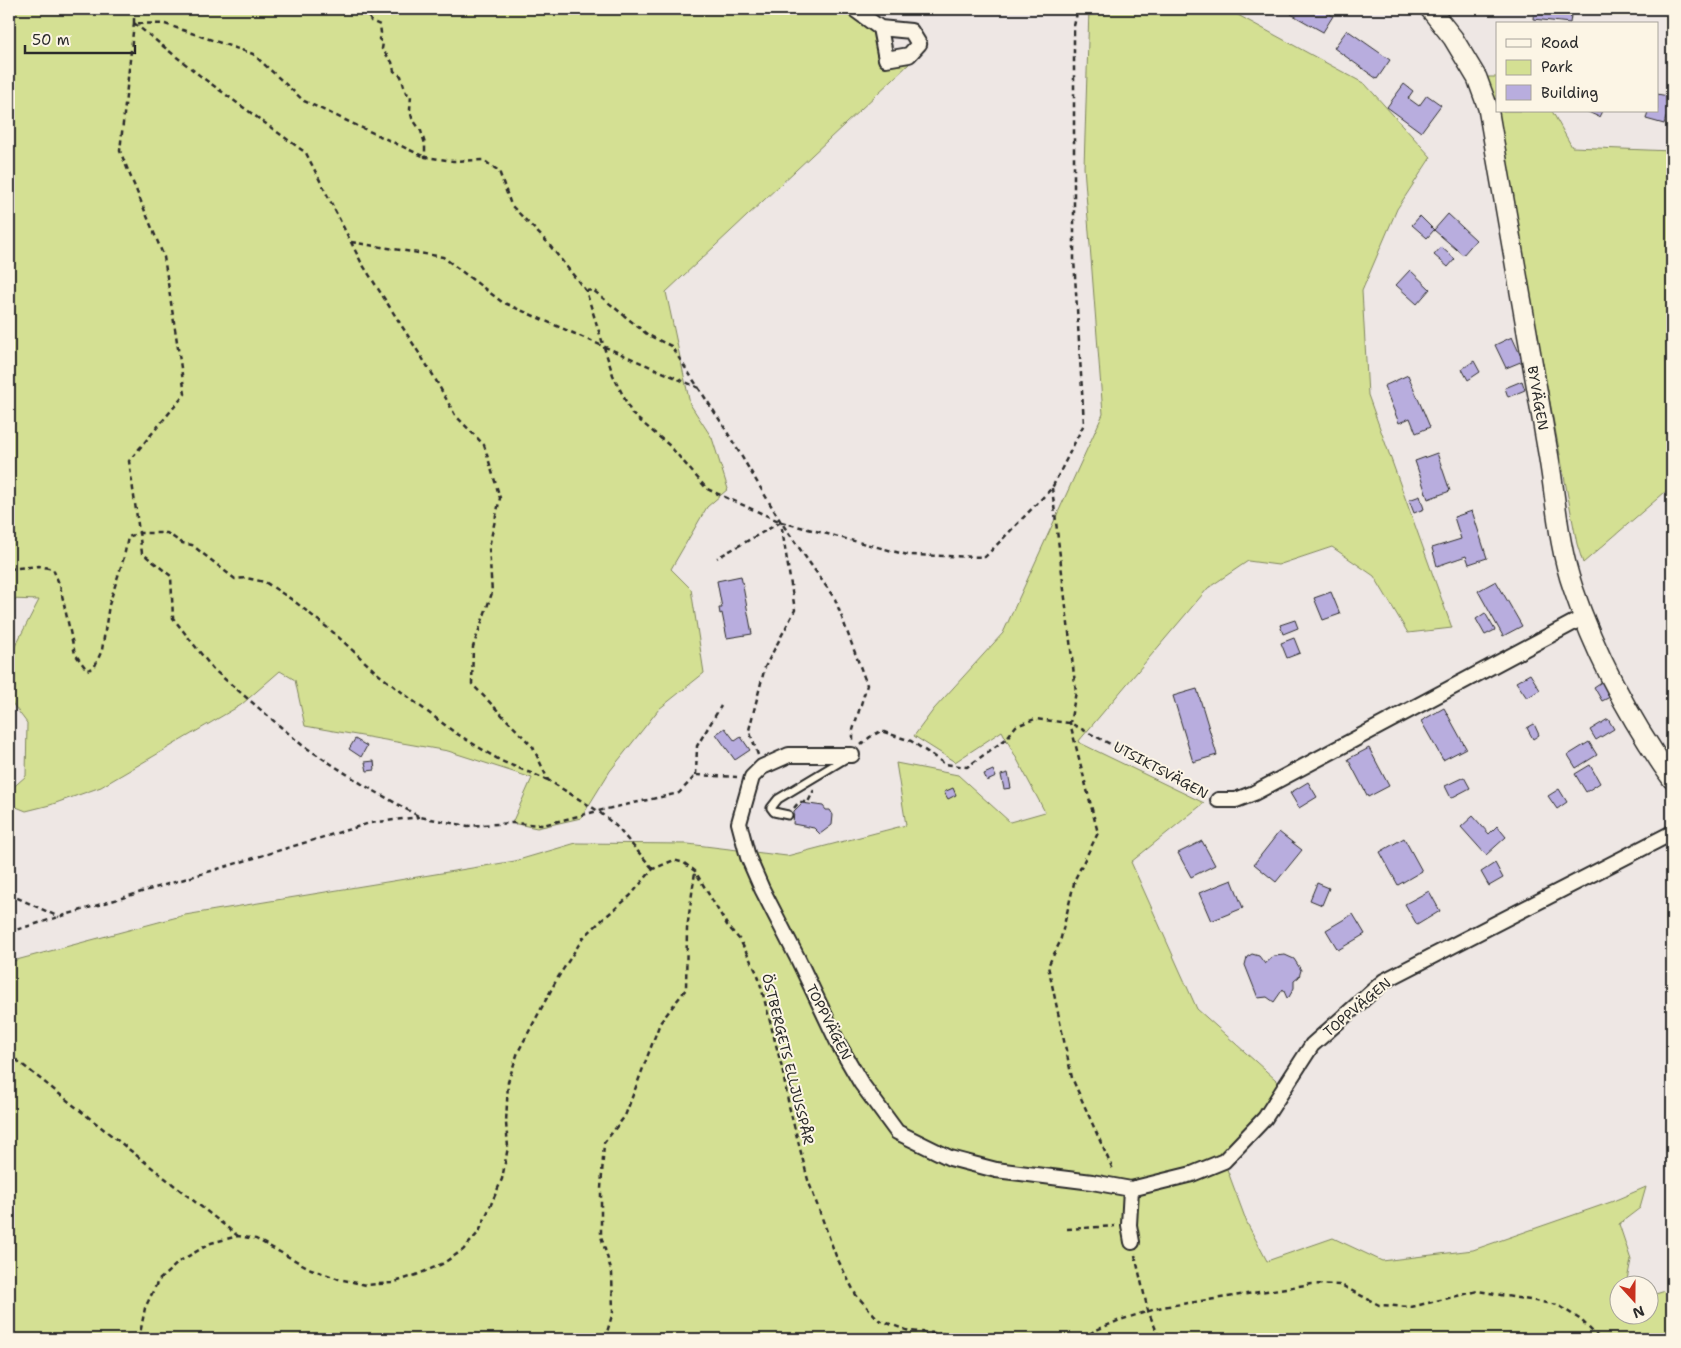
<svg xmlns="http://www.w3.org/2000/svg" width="1681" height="1348" viewBox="0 0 1681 1348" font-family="'Shantell Sans',sans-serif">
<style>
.green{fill:#d4e093;stroke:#80865f}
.building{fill:#b8adde;stroke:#2b2b2b}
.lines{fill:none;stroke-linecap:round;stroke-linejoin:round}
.lane-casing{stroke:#2b2b2b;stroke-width:11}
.street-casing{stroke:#2b2b2b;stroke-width:18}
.secondary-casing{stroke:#2b2b2b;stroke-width:22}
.path{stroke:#2b2b2b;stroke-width:2.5;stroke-dasharray:5 4;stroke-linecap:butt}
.lane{stroke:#fcf5e5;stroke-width:7}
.street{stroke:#fcf5e5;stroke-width:14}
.secondary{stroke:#fcf5e5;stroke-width:19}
.labels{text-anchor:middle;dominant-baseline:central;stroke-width:4;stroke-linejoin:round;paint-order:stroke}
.street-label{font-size:14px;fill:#2b2b2b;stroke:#fcf5e5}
</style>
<rect width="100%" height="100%" fill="#eee7e4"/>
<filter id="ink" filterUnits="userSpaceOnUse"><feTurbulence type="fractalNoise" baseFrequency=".02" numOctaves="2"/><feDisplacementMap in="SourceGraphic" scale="10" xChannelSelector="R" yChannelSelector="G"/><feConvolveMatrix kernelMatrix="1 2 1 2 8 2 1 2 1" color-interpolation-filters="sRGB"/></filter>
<g filter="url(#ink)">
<!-- green -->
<path class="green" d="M9,9h836l30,22 8,30 26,3 -243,228 24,112 22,34 16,51 -21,18 -36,62 20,20 13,84 -45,36 -49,62 -29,47 -44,10 -25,-5 20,-45 -84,-27 -143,-25 -10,-46 -15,-9 -39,34 -140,82 -51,18 -24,6 -17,-7v-13l17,-15 1,-53 -18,-24v-41l30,-58 -30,-1z
M1089,9h138l138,75 66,73 -34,52 -35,82 6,104 84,233 -44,5 -34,-57 -42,-29 -54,18 -30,-4 -40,27 -130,154 126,61 -73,59 66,147 88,79 -61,73 23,62 20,38 66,-23 49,23 91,-11 138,-48 35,-15 -6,21 -21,16 12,36 -5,25 -8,1v30h30l1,-20 23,-7v50h-1663v-377l176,-47 330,-54 61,-18 112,1 99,12 119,-31 -10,-62 62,12 52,47 35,-10 -43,-81 -47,31 -41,-26 20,-27 69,-76 100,-219 -19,-247z
M1485,77h12v34h55l20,36 100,4v335l-89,77 -6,-19 -62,-326z"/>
<!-- building -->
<path class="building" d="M1294,9h26l13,7 -10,16 -32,-18z
M1534,9h38l-2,14 -37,-4z
M1347,30l43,30 -13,19 -43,-31z
M1404,84l9,7 -5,7 11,8 8,-11 14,10 -20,27 -34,-25z
M1670,85l2,1v26l-4,-1 -4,13 -18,-5 2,-8h9v-17l11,2z
M1586,111h16l-3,6z
M1448,214l28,26 -13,15 -29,-25z
M1420,216l14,14 -7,8 -15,-13z
M1441,247l14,12 -7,8 -14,-12z
M1410,270l20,19 -13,15 -21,-19z
M1512,337l11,24 -17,7 -11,-23z
M1474,361l6,11 -12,8 -6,-11z
M1408,375l22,52 -14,6 -6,-15 -11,5 -15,-37z
M1522,381l3,9 -17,7 -3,-9z
M1437,453l13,38 -22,8 -13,-38z
M1420,496l4,13 -10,4 -5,-13z
M1472,511l15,47 -18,6 -3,-8 -29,10 -5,-18 29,-9 -7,-22z
M741,576l11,58 -25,4 -5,-25 -2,1 -1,-6h3l-5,-27z
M1496,581l26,45 -19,10 -25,-45z
M1331,592l9,22 -17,6 -9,-22z
M1485,613l10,17 -10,5 -9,-16z
M1295,620l3,8 -15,6 -3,-9z
M1294,638l6,15 -13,5 -6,-15z
M1530,674l10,16 -13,8 -11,-16z
M1603,681l9,15 -10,5 -8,-14z
M1197,689l20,66 -24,7 -20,-66z
M1444,708l22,40 -23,12 -22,-39z
M1608,719l6,10 -18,11 -6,-10z
M1534,724l5,11 -6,4 -6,-11z
M725,728l10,13 6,-4 9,13 -15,10 -19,-26z
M355,739l12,7 -6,11 -12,-8z
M1589,742l8,13 -21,13 -8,-13z
M1369,748l20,38 -21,11 -20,-38z
M374,761l1,9 -8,1 -2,-9z
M1590,765l10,18 -14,9 -11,-18z
M993,770l3,7 -9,4 -3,-7z
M1008,773l3,15 -7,1 -3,-14z
M1464,777l6,11 -19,10 -6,-12z
M1308,782l9,15 -18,11 -9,-15z
M953,788l3,7 -8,4 -4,-7z
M1559,789l8,13 -10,7 -9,-13z
M802,803l21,3 3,4h4l3,5 -1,10 -12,9 -6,-6 -21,-4 1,-13z
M1473,816l16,18 8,-8 9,11 -20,18 -25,-28z
M1279,832l23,18 -26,32 -22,-18z
M1404,838l18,33 -24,14 -18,-33z
M1202,841l13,24 -24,12 -13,-24z
M1495,863l8,15 -14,8 -8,-14z
M1232,880l11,28 -32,13 -12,-28z
M1317,883l12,5 -7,17 -12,-5z
M1429,891l11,20 -23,14 -12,-21z
M1353,914l12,20 -27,16 -12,-20z
M1252,954l7,2 6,8 9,-8 11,-1 9,4 7,11 -2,7 -5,4v7l-5,9 -2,1 -4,-9 -9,13 -7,-5 -9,1 -13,-33 2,-8z"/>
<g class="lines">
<defs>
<path id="lane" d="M788,815l-14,-3 -3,-4 7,-9 70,-42"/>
<path id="street" d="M854,9l26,19 31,3 8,13 -10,11 -23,4 -6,-31
M852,755h-63l-27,12 -10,10 -13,46 9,34 14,32 36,70 41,86 22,38 36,49 53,26 46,12 96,12 39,7
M1218,800h18l18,-7 330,-176
M1132,1242l-3,-17 2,-36 61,-15 32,-13 41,-43 47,-73 72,-64 288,-148"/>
<path id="secondary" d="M1430,9l23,29 24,40 11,30c19,113 39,226 59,339 9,48 10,95 26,141 23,68 58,133 99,191"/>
</defs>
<!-- lane casing -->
<use href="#lane" class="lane-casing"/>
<!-- street casing -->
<use href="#street" class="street-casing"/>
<!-- secondary casing -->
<use href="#secondary" class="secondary-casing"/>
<!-- path -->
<path class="path" d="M134,9v14l31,1 88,30 51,47 121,56
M365,9l6,12 9,4 1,8 -2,6 4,4 -1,6 10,13 2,9 7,5 5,17 5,2 -1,15 2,8 9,13 4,13v13l28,4 30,-1 16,11 12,34 36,37 39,49 27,84 19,39 38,32 37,43 74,33 -64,36
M134,23l-14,128 44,106 21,137 -56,67 13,92 29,23 2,42 40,51 89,76 60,39 58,33 48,9 44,-3 31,2 55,-14 81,-18 17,-18 41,2
M134,23l69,55 103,75 55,109 72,113 22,40 29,30 16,53 -11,49 3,46 -19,54 -1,37 61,63 15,33 50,31 18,15 37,43
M351,242l92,15 59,45 197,86
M586,291l7,-1 55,45 23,11 50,76 60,100 54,77 32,86 -14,45v12
M1052,488l24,204 -6,31 28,110 -23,46 -15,63 -12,24 24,112 42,94
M781,522l127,33 77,2 67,-69 32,-64 -10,-165v-233l4,-17
M9,569l30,-3 14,3 7,17 15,68 12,16 7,-2 8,-18 7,-45 15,-48 4,-20 11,-4h28l15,10 10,2 43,34 11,-1 19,4 29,19 40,32 44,41 76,58 47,29 47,19
M9,736l1,4 -1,4
M861,745l9,-8 11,-6 30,10 34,23 22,3 39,-28 10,-13 19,-7 35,4 136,71
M758,755l-9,-25 16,-63 30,-57 -14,-87
M696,775l1,-29 24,-40
M794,808l5,-6h9l6,-12
M9,894l50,23
M9,932l361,-109 49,-6
M9,1054l229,182
M1067,1229l48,-3
M1135,1255l13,56 12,28
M139,1339l6,-31 13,-27 22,-20 31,-18 27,-7 18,3 55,30 28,10 27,6 26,-2 24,-8 26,-11 21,-14 16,-18 23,-53 6,-32 -2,-24 2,-41 10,-30 39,-73 26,-41 19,-18 28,-24 23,-27 21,-9 10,3 11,8 32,54 13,15 18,35 24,93 7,38 19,74 28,76 20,39 23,25 30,11 50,4 13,4
M605,1339l8,-27 -1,-39 -11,-37v-47l3,-46 21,-27 35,-93 26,-34 1,-60 8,-57
M1082,1339l12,-8 26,-11 42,-13 150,-23 29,1 38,20 32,2 67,-16 80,14 23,15 19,19"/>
<!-- lane -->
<use href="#lane" class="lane"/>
<!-- street -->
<use href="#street" class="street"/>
<!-- secondary -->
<use href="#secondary" class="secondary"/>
</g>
</g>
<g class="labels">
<!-- street labels -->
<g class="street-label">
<text transform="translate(1538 398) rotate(80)">BYVÄGEN</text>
<text transform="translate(1161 770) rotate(28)">UTSIKTSVÄGEN</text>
<text transform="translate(1357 1007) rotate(-40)">TOPPVÄGEN</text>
<text transform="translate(829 1022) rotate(63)">TOPPVÄGEN</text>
<text transform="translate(788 1059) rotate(76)">ÖSTBERGETS ELLJUSSPÅR</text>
</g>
</g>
<!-- margin -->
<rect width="1681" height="1348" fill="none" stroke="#fcf5e5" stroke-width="30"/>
<rect x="15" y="15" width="1651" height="1318" fill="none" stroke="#2b2b2b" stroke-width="2" filter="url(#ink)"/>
<!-- legend -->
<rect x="1496" y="22" width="162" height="90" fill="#fcf5e5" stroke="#a8a49b"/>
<rect x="1506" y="39" width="25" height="8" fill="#fcf5e5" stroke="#a8a49b"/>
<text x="1541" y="48" font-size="15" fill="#2b2b2b">Road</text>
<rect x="1506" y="60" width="25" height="15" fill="#d4e093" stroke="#a8a49b"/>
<text x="1541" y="72" font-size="15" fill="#2b2b2b">Park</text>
<rect x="1506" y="85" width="25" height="15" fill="#b8adde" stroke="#a8a49b"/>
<text x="1541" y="98" font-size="15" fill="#2b2b2b">Building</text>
<!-- north arrow -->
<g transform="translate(1634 1300) rotate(159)"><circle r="24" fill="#fcf5e5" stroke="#a8a49b"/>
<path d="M0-4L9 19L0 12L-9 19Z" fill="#c8321e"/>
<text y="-8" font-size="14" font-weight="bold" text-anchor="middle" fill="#2b2b2b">N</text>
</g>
<!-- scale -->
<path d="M25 45v8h110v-8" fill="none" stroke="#2b2b2b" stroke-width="2.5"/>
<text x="32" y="45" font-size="15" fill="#2b2b2b" stroke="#fcf5e5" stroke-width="4" paint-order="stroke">50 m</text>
</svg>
